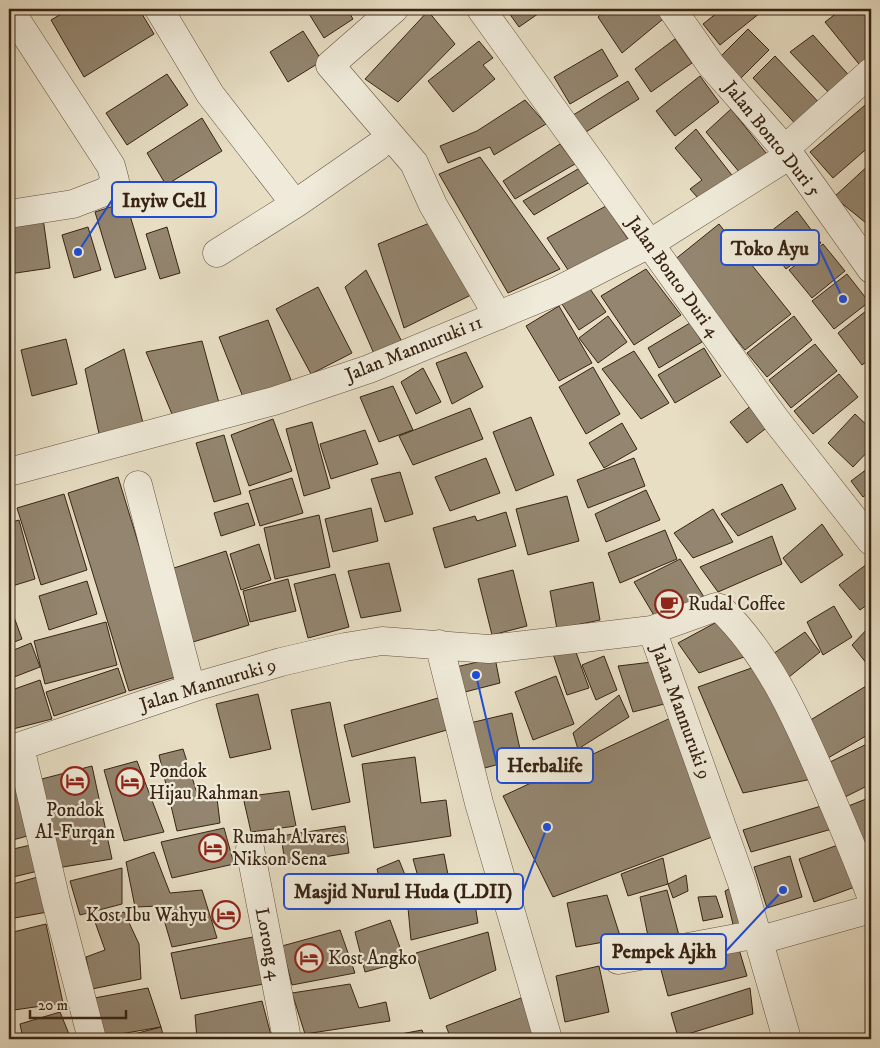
<svg xmlns="http://www.w3.org/2000/svg" width="880" height="1048" viewBox="0 0 880 1048" font-family="'IM FELL DW Pica',serif">
<style>
.building{fill:#93856f;stroke:#382413}
.lines{fill:none;stroke-linecap:round;stroke-linejoin:round}
.minor-casing{stroke:#64523f;stroke-width:29}
.minor{stroke:#efead9;stroke-width:28}
.labels{text-anchor:middle;dominant-baseline:central;stroke-width:4.5;stroke-linejoin:round;paint-order:stroke}
.street-label{font-size:19px;fill:#382413;stroke:#efead9}
.poi-label{font-size:19px;fill:#382413;stroke:#efead9;text-anchor:start}
.leader{fill:none;stroke:#1d4ed8;stroke-width:2}
.callout-dot{fill:#1d4ed8;stroke:#efead9;stroke-width:2}
.callout{fill:#efead9;stroke:#1d4ed8;stroke-width:2}
.callout-label{font-size:20px;text-anchor:middle;font-weight:bold;fill:#382413}
</style>
<rect width="100%" height="100%" fill="#e7dec4"/>
<filter id="stains"><feTurbulence type="fractalNoise" baseFrequency=".004" numOctaves="4"/><feColorMatrix values="0 0 0 0 .2 0 0 0 0 .09 0 0 0 0 .02 0 0 0 .5 -.17"/></filter>
<radialGradient id="worn" r=".72"><stop offset=".6" stop-color="#630" stop-opacity="0"/><stop offset="1" stop-color="#630" stop-opacity=".3"/></radialGradient>
<!-- building -->
<path class="building" d="M70,9h69l15,25 -70,43 -33,-57z
M306,9h41l6,10 -29,19z
M506,9h39l-26,18z
M607,9h56l5,6 -46,38 -24,-36z
M722,9h43l-45,36 -17,-21z
M842,9h29v53l-8,7 -38,-47z
M428,11l27,33 -57,58 -33,-23z
M748,29l21,21 -28,28 -21,-21z
M303,31l19,30 -34,21 -18,-30z
M813,35l40,45 -22,15 -41,-43z
M675,39l17,24 -41,29 -16,-23z
M479,41l14,17 -10,7 12,14 -42,33 -25,-31z
M602,49l16,27 -48,28 -16,-27z
M775,56l50,53 -24,21 -48,-52z
M167,74l21,31 -61,40 -21,-32z
M700,76l19,26 -44,34 -19,-25z
M628,81l11,18 -58,36 -11,-18z
M525,100l21,24 -52,31 -4,-8 -42,16 -8,-17 37,-15z
M871,100v45l-38,33 -23,-26z
M731,109l39,49 -25,21 -39,-47z
M202,118l20,33 -56,34 -19,-32z
M696,129l42,54 -33,23 -15,-17 12,-9 -27,-32z
M560,144l15,20 -60,35 -12,-18z
M480,157l80,112 -52,24 -69,-119z
M871,163v55l-5,5 -32,-26z
M578,169l12,13 -56,33 -11,-14z
M126,202l20,67 -31,9 -20,-66z
M606,206l26,39 -60,31 -25,-38z
M797,211l24,32 -35,26 -24,-31z
M43,218l7,50 -41,6v-52z
M432,222l39,73 -67,33 -26,-84z
M719,224l72,90 -46,36 -72,-89z
M88,227l13,43 -27,8 -12,-43z
M167,227l13,46 -20,6 -14,-45z
M823,244l22,27 -33,27 -23,-28z
M646,269l35,46 -47,30 -33,-49z
M366,270l37,74 -25,19 -33,-76z
M847,274l22,28 -35,27 -22,-28z
M588,286l18,26 -27,18 -17,-26z
M318,287l34,66 -41,21 -35,-65z
M559,306l33,57 -33,18 -33,-55z
M871,307v51l-9,7 -24,-32z
M608,316l19,26 -29,21 -19,-25z
M794,316l18,24 -45,37 -20,-24z
M268,320l23,60 -46,22 -26,-65z
M690,323l12,19 -43,26 -11,-20z
M66,339l11,45 -45,12 -11,-46z
M202,341l17,62 -47,11 -26,-62z
M815,344l22,27 -46,37 -22,-28z
M704,348l17,28 -46,27 -17,-28z
M124,349l20,78 -43,16 -16,-74z
M634,351l35,52 -28,16 -39,-50z
M466,352l17,35 -31,17 -16,-41z
M593,367l27,47 -34,20 -27,-47z
M423,368l18,34 -25,12 -15,-32z
M839,374l19,23 -45,37 -19,-23z
M393,386l20,44 -34,12 -19,-45z
M752,405l17,21 -22,17 -17,-21z
M470,408l13,31 -70,26 -14,-29z
M855,414l16,15v19l-18,19 -25,-24z
M531,417l23,58 -38,16 -23,-59z
M273,419l19,52 -43,15 -18,-51z
M312,422l18,66 -26,8 -18,-67z
M622,423l15,26 -33,19 -15,-25z
M365,430l13,34 -47,15 -11,-35z
M224,435l17,59 -27,8 -18,-59z
M486,458l14,35 -50,18 -15,-34z
M634,458l11,28 -57,22 -11,-28z
M871,466v25l-8,6 -12,-16z
M400,472l13,42 -28,8 -14,-43z
M118,477l61,199 -50,15 -61,-198z
M292,478l11,35 -43,13 -11,-35z
M782,484l14,25 -58,27 -17,-22z
M646,490l14,30 -54,22 -11,-28z
M64,494l23,76 -46,15 -24,-77z
M567,496l12,45 -51,14 -12,-46z
M248,503l7,22 -34,11 -7,-23z
M371,508l7,33 -45,11 -8,-33z
M713,509l20,33 -40,16 -19,-25z
M506,512l10,34 -71,22 -12,-40 42,-12 2,5z
M319,515l11,52 -55,12 -11,-51z
M19,520l16,59 -26,8v-64z
M822,524l21,31 -42,28 -18,-25z
M665,530l12,29 -57,24 -12,-30z
M772,536l10,28 -64,28 -18,-25z
M259,544l12,36 -30,10 -11,-36z
M226,551l23,74 -56,17 -22,-73z
M680,559l24,38 -49,20 -21,-35z
M871,561v41l-11,8 -21,-25z
M389,563l12,48 -40,7 -13,-47z
M513,570l14,56 -35,9 -14,-56z
M335,574l14,53 -41,11 -14,-54z
M288,579l8,32 -46,11 -7,-31z
M87,581l10,33 -48,16 -10,-34z
M593,582l7,38 -43,9 -7,-38z
M10,606l12,33 -13,5v-37z
M834,606l18,31 -29,18 -16,-33z
M726,617l18,40 -45,16 -21,-30z
M106,622l11,43 -72,19 -11,-43z
M871,625v44l-19,-24z
M805,632l15,20 -36,29 -17,-23z
M31,643l9,24 -31,12v-27z
M573,644l16,44 -22,7 -15,-44z
M604,656l13,34 -21,10 -14,-35z
M495,658l5,25 -39,10 -5,-26z
M661,661l15,40 -43,11 -15,-46z
M760,665l57,113 -74,15 -45,-106z
M118,668l8,24 -72,24 -8,-24z
M556,676l18,48 -41,16 -18,-48z
M40,680l12,39 -43,11v-39z
M871,683v50l-43,25 -24,-34z
M258,694l13,55 -41,9 -14,-54z
M619,695l10,22 -51,32 -5,-16z
M445,696l9,32 -102,29 -8,-32z
M330,702l20,100 -38,8 -21,-100z
M512,713l10,45 -41,11 -11,-46z
M677,715l35,122 -159,60 -50,-101z
M871,742v42l-26,13 -19,-33z
M183,749l14,44 19,-3 4,33 -43,8 -18,-76z
M415,757l6,46 25,-3 5,36 -77,12 -12,-84z
M137,761l27,71 -40,9 -20,-71z
M92,766l20,93 -55,9 -23,-87z
M23,788l8,47 -22,6v-50z
M289,791l7,35 -45,6 -8,-35z
M871,797v52l-13,6 -17,-46z
M821,806l11,23 -81,23 -8,-22z
M345,826l4,27 -64,10 -4,-27z
M224,828l10,36 -62,14 -11,-36z
M849,841l14,43 -49,18 -15,-43z
M35,844l3,27 -29,7v-28z
M154,852l16,41 32,-3 15,48 -45,9 -12,-41 -25,1 -9,-45z
M444,854l6,31 -28,6 -9,-32z
M790,856l12,41 -35,11 -13,-41z
M663,858l5,26 -40,12 -7,-22z
M399,860l15,37 -27,11 -10,-39z
M122,868v36l-42,11 -10,-34z
M45,875l8,36 -44,8v-34z
M686,875l2,16 -15,7 -5,-14z
M737,885l16,47 -17,5 -11,-46z
M667,890l14,53 -30,8 -11,-54z
M607,895l14,44 -45,8 -9,-44z
M716,896l7,21 -20,4 -5,-24z
M474,898l4,25 -67,17 -3,-32 33,-1z
M124,912l15,32 2,35 -49,10 -6,-32 19,-7 -10,-28z
M390,920l15,41 -40,11 -10,-40z
M46,924l17,79 -49,7 -5,-23v-54z
M340,930l15,43 -63,12 -10,-39z
M488,932l8,38 -66,29 -14,-46z
M258,936l6,48 -83,15 -10,-46z
M738,946l9,30 -79,20 -8,-30z
M599,966l10,46 -44,10 -9,-46z
M350,984l9,24 27,-6 4,19 -85,13 -13,-41z
M148,988l13,39 -64,11 -8,-39z
M750,988l3,26 -75,23 -7,-24z
M521,998l16,41h-86l-5,-13z
M262,1001l10,38h-75l-2,-24z
M60,1012l11,27h-48l-3,-15z
M161,1027l3,12h-49z
M422,1030l3,9h-51z"/>
<g class="lines">
<defs>
<path id="minor" d="M159,9l51,85 85,110 -78,49
M394,9l-64,56 84,98 19,42 65,111
M481,9l295,411 95,121
M672,9l39,56 79,90 81,114
M785,149l86,-77
M295,204l82,-57
M9,214l64,-10 34,-13 8,-10 -4,-15 -102,-157
M9,472l265,-71 95,-32 188,-78 92,-47 141,-89
M138,485l53,203
M652,630l90,253 45,156
M439,644l40,159 69,236
M20,747l36,154 36,138
M9,750l189,-64 83,-24 64,-15 37,-6 107,8 163,-19 64,-23 4,1c48,46 76,109 102,169 17,39 34,79 49,119
M250,849l37,190
M760,940l111,-31
M618,960l140,-26"/>
</defs>
<!-- minor casing -->
<use href="#minor" class="minor-casing"/>
<!-- minor -->
<use href="#minor" class="minor"/>
</g>
<!-- icons -->
<defs>
<symbol id="cafe-ring" viewBox="-11 -11 22 22"><circle r="9.5" fill="#efead9" stroke="#8f2418" stroke-width="1.5"/><path d="M-5.5-4.5H6V0H3Q3 3.5 0 3.5H-2.5Q-5.5 3.5-5.5 0ZM3-3.2v2h1.7v-2ZM-6 4.5H4V6H-6Z" fill="#8f2418"/></symbol>
<symbol id="hotel-ring" viewBox="-11 -11 22 22"><circle r="9.5" fill="#efead9" stroke="#8f2418" stroke-width="1.5"/><path d="M-6-4.5h1.5V1H6V5H4.5V3h-9V5H-6ZM-4 0a1.8 1.8 0 1 1 3.6 0ZM.5 0V-2.5h3Q6-2.5 6 0Z" fill="#8f2418"/></symbol>
</defs>
<g fill-rule="evenodd">
<use href="#cafe-ring" x="653" y="588" width="32" height="32"/>
<use href="#hotel-ring" x="59" y="765" width="32" height="32"/>
<use href="#hotel-ring" x="114" y="766" width="32" height="32"/>
<use href="#hotel-ring" x="197" y="832" width="32" height="32"/>
<use href="#hotel-ring" x="210" y="899" width="32" height="32"/>
<use href="#hotel-ring" x="293" y="942" width="32" height="32"/>
</g>
<g class="labels">
<!-- street labels -->
<g class="street-label">
<text transform="translate(772 139) rotate(51)">Jalan Bonto Duri 5</text>
<text transform="translate(673 277) rotate(54)">Jalan Bonto Duri 4</text>
<text transform="translate(414 349) rotate(-22)">Jalan Mannuruki 11</text>
<text transform="translate(208 685) rotate(-17)">Jalan Mannuruki 9</text>
<text transform="translate(681 712) rotate(70)">Jalan Mannuruki 9</text>
<text transform="translate(268 944) rotate(79)">Lorong 4</text>
</g>
<!-- poi labels -->
<g class="poi-label">
<text x="688" y="604">Rudal Coffee</text>
<text x="149" y="771">Pondok<tspan x="149" dy="22">Hijau Rahman</tspan></text>
<text x="75" y="810" text-anchor="middle">Pondok<tspan x="75" dy="22">Al-Furqan</tspan></text>
<text x="232" y="837">Rumah Alvares<tspan x="232" dy="22">Nikson Sena</tspan></text>
<text x="207" y="915" text-anchor="end">Kost Ibu Wahyu</text>
<text x="328" y="958">Kost Angko</text>
</g>
</g>
<!-- callouts -->
<path class="leader" d="M78 252L112 200M843 299L819 248M476 675L497 765M547 827L523 891M783 890L726 951"/>
<g class="callout-dot">
<circle cx="78" cy="252" r="5"/>
<circle cx="843" cy="299" r="5"/>
<circle cx="476" cy="675" r="5"/>
<circle cx="547" cy="827" r="5"/>
<circle cx="783" cy="890" r="5"/>
</g>
<g class="callout">
<rect x="112" y="182" width="104" height="35" rx="5"/>
<rect x="721" y="230" width="98" height="35" rx="5"/>
<rect x="497" y="748" width="96" height="35" rx="5"/>
<rect x="284" y="874" width="239" height="35" rx="5"/>
<rect x="601" y="934" width="125" height="35" rx="5"/>
</g>
<g class="callout-label">
<text x="164" y="207">Inyiw Cell</text>
<text x="770" y="255">Toko Ayu</text>
<text x="545" y="772">Herbalife</text>
<text x="403" y="898">Masjid Nurul Huda (LDII)</text>
<text x="664" y="958">Pempek Ajkh</text>
</g>
<!-- margin -->
<rect width="880" height="1048" fill="none" stroke="#e7dec4" stroke-width="30"/>
<rect x="10" y="10" width="860" height="1028" fill="none" stroke="#382413" stroke-width="2.5"/>
<rect x="15" y="15" width="850" height="1018" fill="none" stroke="#382413"/>
<!-- scale -->
<path d="M30 1010v8h96v-8" fill="none" stroke="#382413" stroke-width="2.5"/>
<text x="38" y="1010" font-size="15" fill="#382413" stroke="#efead9" stroke-width="4" paint-order="stroke">20 m</text>
<rect width="100%" height="100%" filter="url(#stains)"/>
<rect width="100%" height="100%" fill="url(#worn)"/>
</svg>
